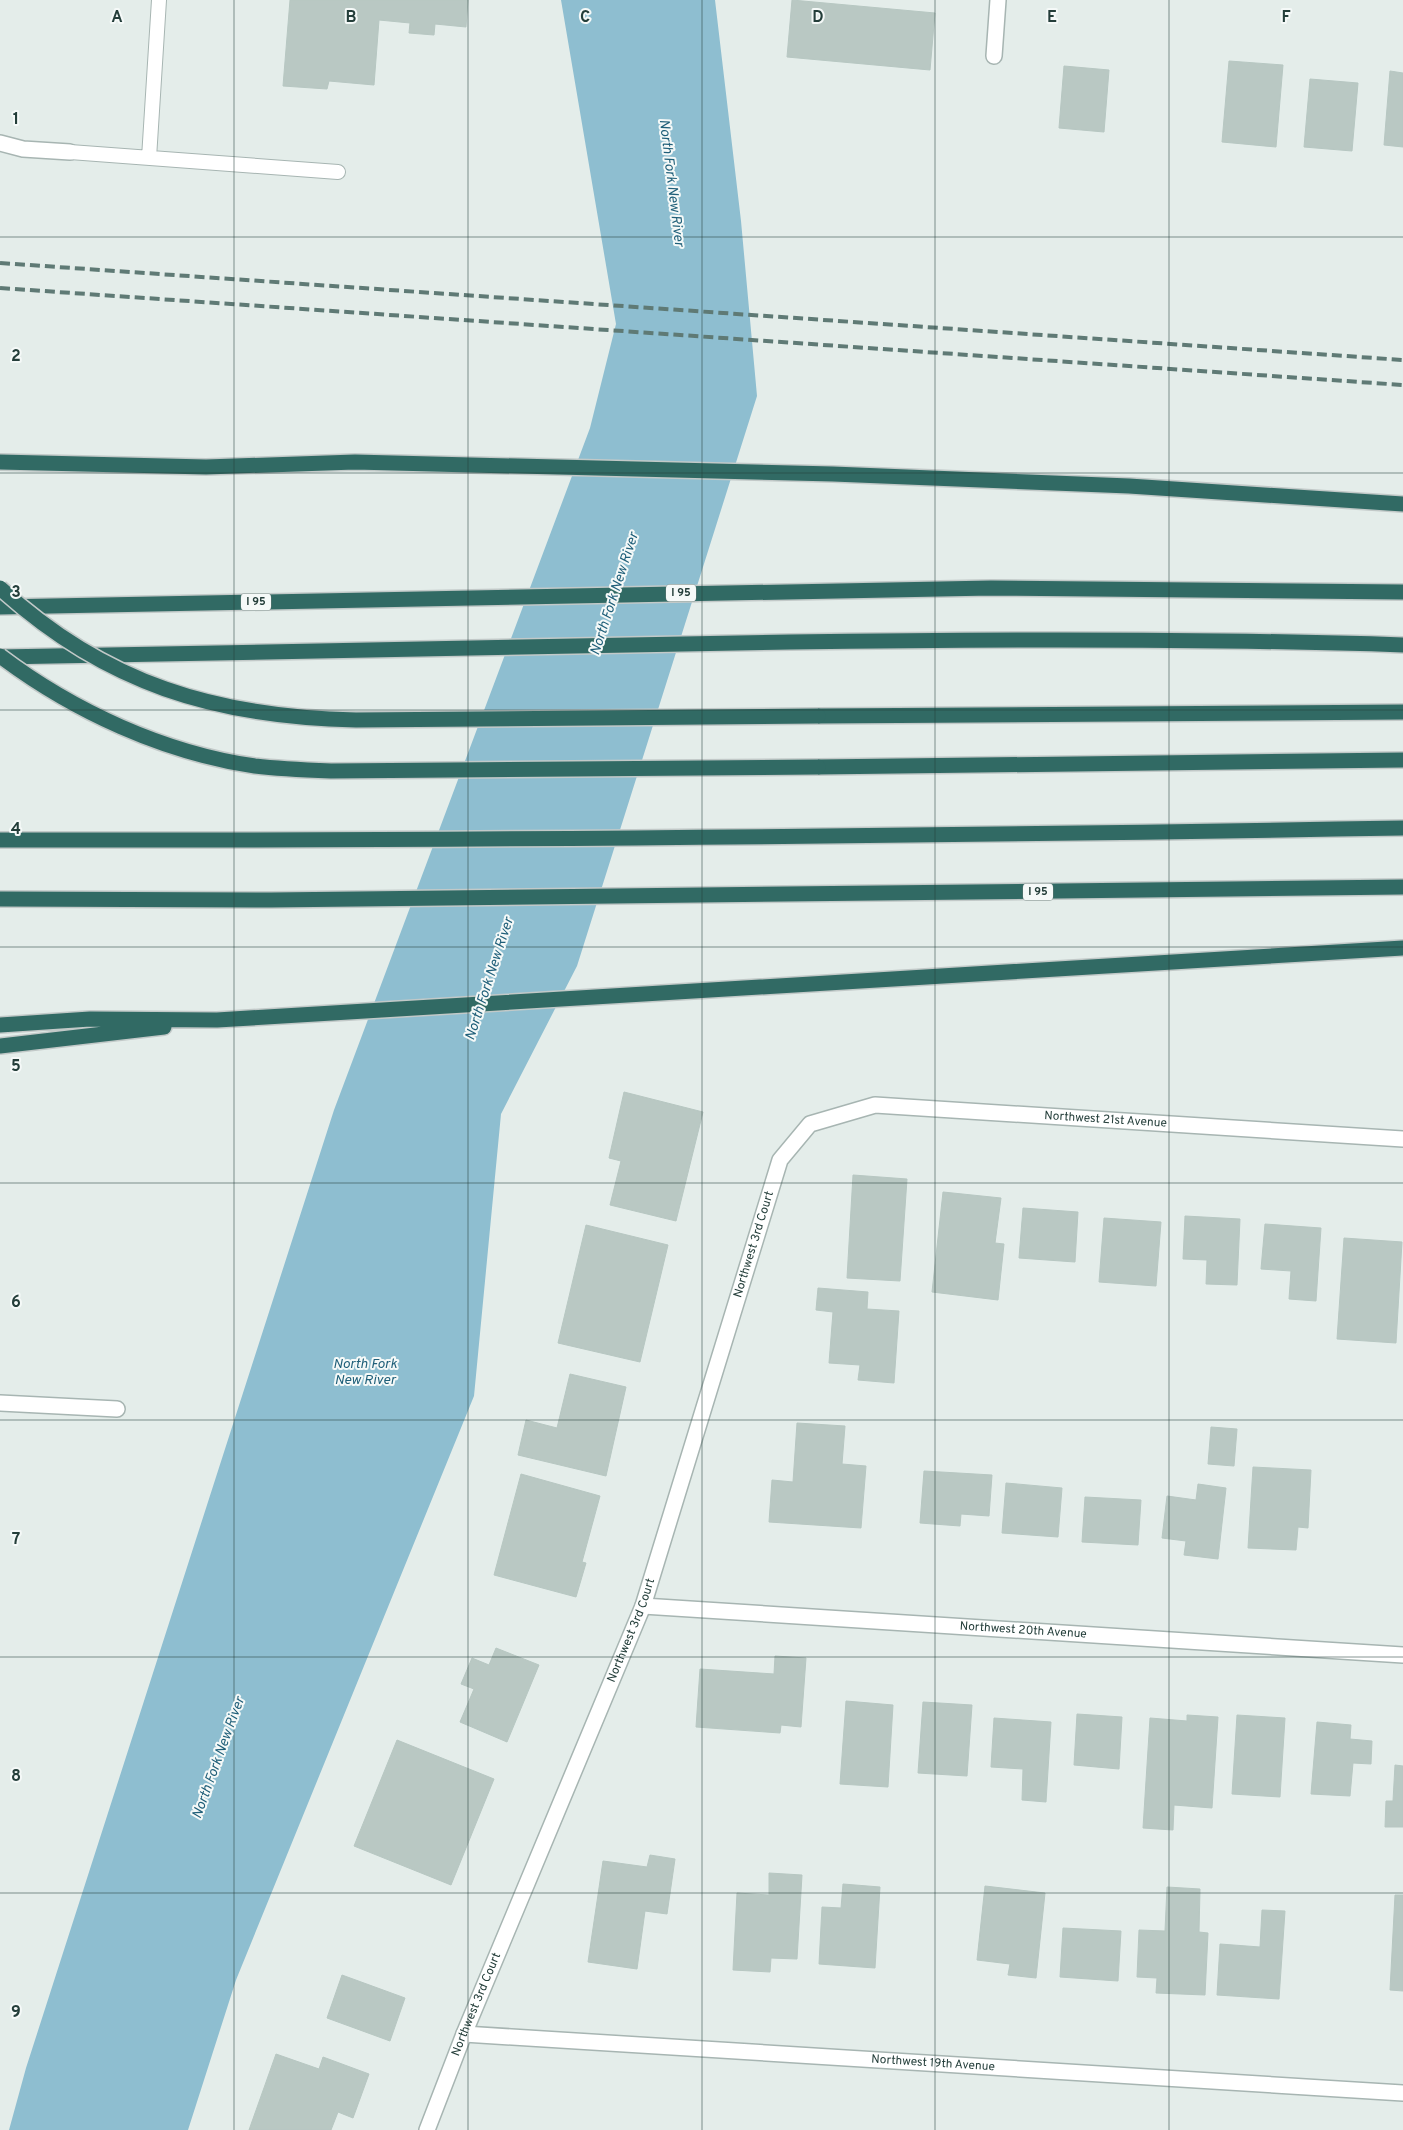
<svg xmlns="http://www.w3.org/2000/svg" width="1403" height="2130" viewBox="0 0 1403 2130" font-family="Overpass,sans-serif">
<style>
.water{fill:#8ebed0}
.building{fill:#b9c8c3;stroke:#b7c7c2}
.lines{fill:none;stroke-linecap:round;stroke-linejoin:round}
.service-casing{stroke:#a7b5b2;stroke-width:16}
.minor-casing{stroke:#a7b5b2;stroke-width:18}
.motorway-casing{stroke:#c2c9c8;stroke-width:18}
.service{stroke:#fff;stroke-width:14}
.minor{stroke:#fff;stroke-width:15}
.motorway{stroke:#316a64;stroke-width:15}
.rail{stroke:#5f7a75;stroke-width:4;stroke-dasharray:10 5;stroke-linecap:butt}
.motorway-bridge-casing{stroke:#c2c9c8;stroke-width:18;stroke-linecap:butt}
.motorway-bridge{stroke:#316a64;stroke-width:15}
.grid{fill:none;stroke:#243e3a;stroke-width:1;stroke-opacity:0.55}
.labels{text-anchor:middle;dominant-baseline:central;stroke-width:4;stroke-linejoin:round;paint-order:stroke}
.shield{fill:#f5f9f8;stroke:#637673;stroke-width:1}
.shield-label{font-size:11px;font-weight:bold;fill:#243e3a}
.street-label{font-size:12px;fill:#243e3a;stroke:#f5f9f8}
.water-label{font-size:14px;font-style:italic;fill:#1f5f79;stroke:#f5f9f8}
.grid-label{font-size:16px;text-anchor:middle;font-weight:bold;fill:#243e3a;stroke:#f5f9f8;stroke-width:4;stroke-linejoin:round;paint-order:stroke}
</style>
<rect width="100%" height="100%" fill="#e4edea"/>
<!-- water -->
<path class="water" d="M561,0h154l26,221 16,175 -180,570 -76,148 -27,282 -238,584 -48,150h-179l17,-62 308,-958 256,-682 26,-104z"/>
<!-- building -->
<path class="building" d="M290,0h178l-2,27 -31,-3 -1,11 -25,-2 1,-10 -31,-3 -5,65 -45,-4 -2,8 -44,-3z
M792,0l143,13 -5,57 -143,-13z
M1229,61l54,4 -7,82 -54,-5z
M1064,66l45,4 -5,62 -45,-4z
M1390,71l13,2v74l-19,-2z
M1310,79l48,4 -6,68 -48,-4z
M624,1092l79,20 -27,109 -66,-16 11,-44 -12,-3z
M853,1175l54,4 -7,102 -53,-3z
M943,1192l58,6 -6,45 9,1 -6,56 -66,-8z
M1023,1208l55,4 -3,50 -56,-4z
M1185,1216l55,3 -3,66 -31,-1 1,-24 -24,-1z
M1104,1218l57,4 -5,64 -57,-4z
M1265,1224l56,4 -5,73 -27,-2 2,-28 -30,-2z
M586,1225l82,20 -28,117 -82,-19z
M1344,1238l58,4 -6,101 -59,-4z
M818,1288l50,4 -1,17 32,2 -5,72 -36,-3 2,-15 -31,-2 4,-51 -17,-2z
M570,1374l56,13 -20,89 -88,-21 8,-35 31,8z
M797,1423l48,3 -3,38 24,2 -5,62 -92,-6 3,-42 21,2z
M1211,1427l26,2 -3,37 -26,-2z
M1253,1467l58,3 -3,58 -10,-1 -2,23 -48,-2z
M924,1471l68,4 -3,41 -28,-2 -1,12 -40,-3z
M521,1474l79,22 -18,66 4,1 -10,34 -82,-22z
M1006,1483l56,5 -4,49 -56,-4z
M1198,1484l28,4 -8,71 -34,-4 2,-14 -24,-3 5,-42 29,4z
M1085,1497l56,3 -3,45 -56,-3z
M496,1648l43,17 -32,77 -47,-20 14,-33 -13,-5 11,-26 17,7z
M775,1656l31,2 -5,69 -20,-2 -1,8 -84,-6 4,-58 74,5z
M846,1701l47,4 -5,82 -48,-3z
M923,1702l49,3 -5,71 -49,-3z
M1077,1714l45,3 -3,52 -45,-4z
M1187,1715l31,2 -6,91 -38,-3 -1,25 -30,-2 7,-110 37,3z
M1237,1715l48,3 -5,79 -48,-3z
M994,1718l57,4 -5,80 -24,-2 1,-31 -32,-2z
M1317,1722l34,3 -1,14 22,2 -1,23 -18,-1 -3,33 -39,-2z
M397,1740l97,39 -43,106 -97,-39z
M1395,1765l8,1v61h-18l1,-26h7z
M650,1855l25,4 -8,55 -22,-3 -8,58 -49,-7 15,-101 44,6z
M769,1873l33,2 -5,84 -26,-1 -1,14 -37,-2 4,-77 32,2z
M843,1884l37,3 -5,81 -56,-4 3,-57 19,1z
M985,1886l60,7 -9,85 -28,-3 2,-11 -33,-4z
M1167,1887l33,2 -1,43 9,1 -3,62 -49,-2 1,-15 -20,-1 2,-47 26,1z
M1395,1895h8v96l-13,-1z
M1262,1910l23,1 -6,88 -62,-4 3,-51 40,3z
M1063,1928l58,3 -3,50 -58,-4z
M342,1975l63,23 -15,43 -63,-23z
M276,2054l43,15 4,-12 46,17 -16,44 -15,-6 -7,18h-82z"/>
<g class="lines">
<defs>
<path id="service" d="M70,152l268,20
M149,158l10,-158"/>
<g id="minor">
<path d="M994,56l4,-56"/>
<path d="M0,143l23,6 47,3"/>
<path d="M0,1403l117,6"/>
<path id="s1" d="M643,1606l760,49"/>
<path id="s2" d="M464,2034l939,59"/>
<path id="s3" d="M427,2130l37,-96 179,-428 137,-446 30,-36 65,-19 528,34"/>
</g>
<path id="motorway" d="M0,462l206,5 149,-5 478,12 296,12 274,18
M0,607l991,-19 412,4
M0,657c263,-6 526,-12 790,-15 204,-3 409,-4 613,3
M818,716l585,-4
M818,767l585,-7
M0,840c468,1 935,-4 1403,-12
M0,899l271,1 1132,-13
M0,1025l90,-6 127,1 1186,-72
M0,1046l164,-19"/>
</defs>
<!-- service casing -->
<use href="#service" class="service-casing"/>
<!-- minor casing -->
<use href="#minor" class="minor-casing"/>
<!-- motorway casing -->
<use href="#motorway" class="motorway-casing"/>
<!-- service -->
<use href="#service" class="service"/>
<!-- minor -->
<use href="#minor" class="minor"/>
<!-- motorway -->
<use href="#motorway" class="motorway"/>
<!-- rail -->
<path class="rail" d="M0,263l1403,97
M0,288l1403,97"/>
<defs>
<path id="motorway-bridge" d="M0,588c105,96 216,129 356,132l462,-4
M0,656c73,55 164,97 255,110 25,3 50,4 76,5l487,-4"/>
</defs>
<!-- motorway-bridge casing -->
<use href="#motorway-bridge" class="motorway-bridge-casing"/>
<!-- motorway-bridge -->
<use href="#motorway-bridge" class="motorway-bridge"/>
</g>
<!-- grid -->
<path class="grid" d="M234,0v2130M468,0v2130M702,0v2130M935,0v2130M1169,0v2130M0,237h1403M0,473h1403M0,710h1403M0,947h1403M0,1183h1403M0,1420h1403M0,1657h1403M0,1893h1403"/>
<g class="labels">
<!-- shield labels -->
<g class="shield">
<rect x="666" y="584.5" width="30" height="17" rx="4"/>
<rect x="241" y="593.5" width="30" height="17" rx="4"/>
<rect x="1023" y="883.5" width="30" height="17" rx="4"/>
</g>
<g class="shield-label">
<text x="681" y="593">I 95</text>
<text x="256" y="602">I 95</text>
<text x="1038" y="892">I 95</text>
</g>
<!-- street labels -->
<g class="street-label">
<text stroke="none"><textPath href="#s3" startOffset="1379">Northwest 21st Avenue</textPath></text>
<text stroke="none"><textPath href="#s3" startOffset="945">Northwest 3rd Court</textPath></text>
<text stroke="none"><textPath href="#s3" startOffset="540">Northwest 3rd Court</textPath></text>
<text stroke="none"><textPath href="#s1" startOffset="381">Northwest 20th Avenue</textPath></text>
<text stroke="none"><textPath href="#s3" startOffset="135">Northwest 3rd Court</textPath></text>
<text stroke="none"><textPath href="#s2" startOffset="470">Northwest 19th Avenue</textPath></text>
</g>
<!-- water labels -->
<g class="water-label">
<text transform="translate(671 183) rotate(83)">North Fork New River</text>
<text transform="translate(615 594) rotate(-72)">North Fork New River</text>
<text transform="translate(490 979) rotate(-72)">North Fork New River</text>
<text x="365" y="1364">North Fork<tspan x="365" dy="16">New River</tspan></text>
<text transform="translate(219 1758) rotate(-70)">North Fork New River</text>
</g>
</g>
<g class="grid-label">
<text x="117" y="22">A</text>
<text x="351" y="22">B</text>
<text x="585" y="22">C</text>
<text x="818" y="22">D</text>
<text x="1052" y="22">E</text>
<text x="1286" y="22">F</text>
<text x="16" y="124">1</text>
<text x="16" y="361">2</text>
<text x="16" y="597">3</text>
<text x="16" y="834">4</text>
<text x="16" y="1071">5</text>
<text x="16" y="1307">6</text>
<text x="16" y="1544">7</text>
<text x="16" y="1781">8</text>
<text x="16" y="2017">9</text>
</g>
</svg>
